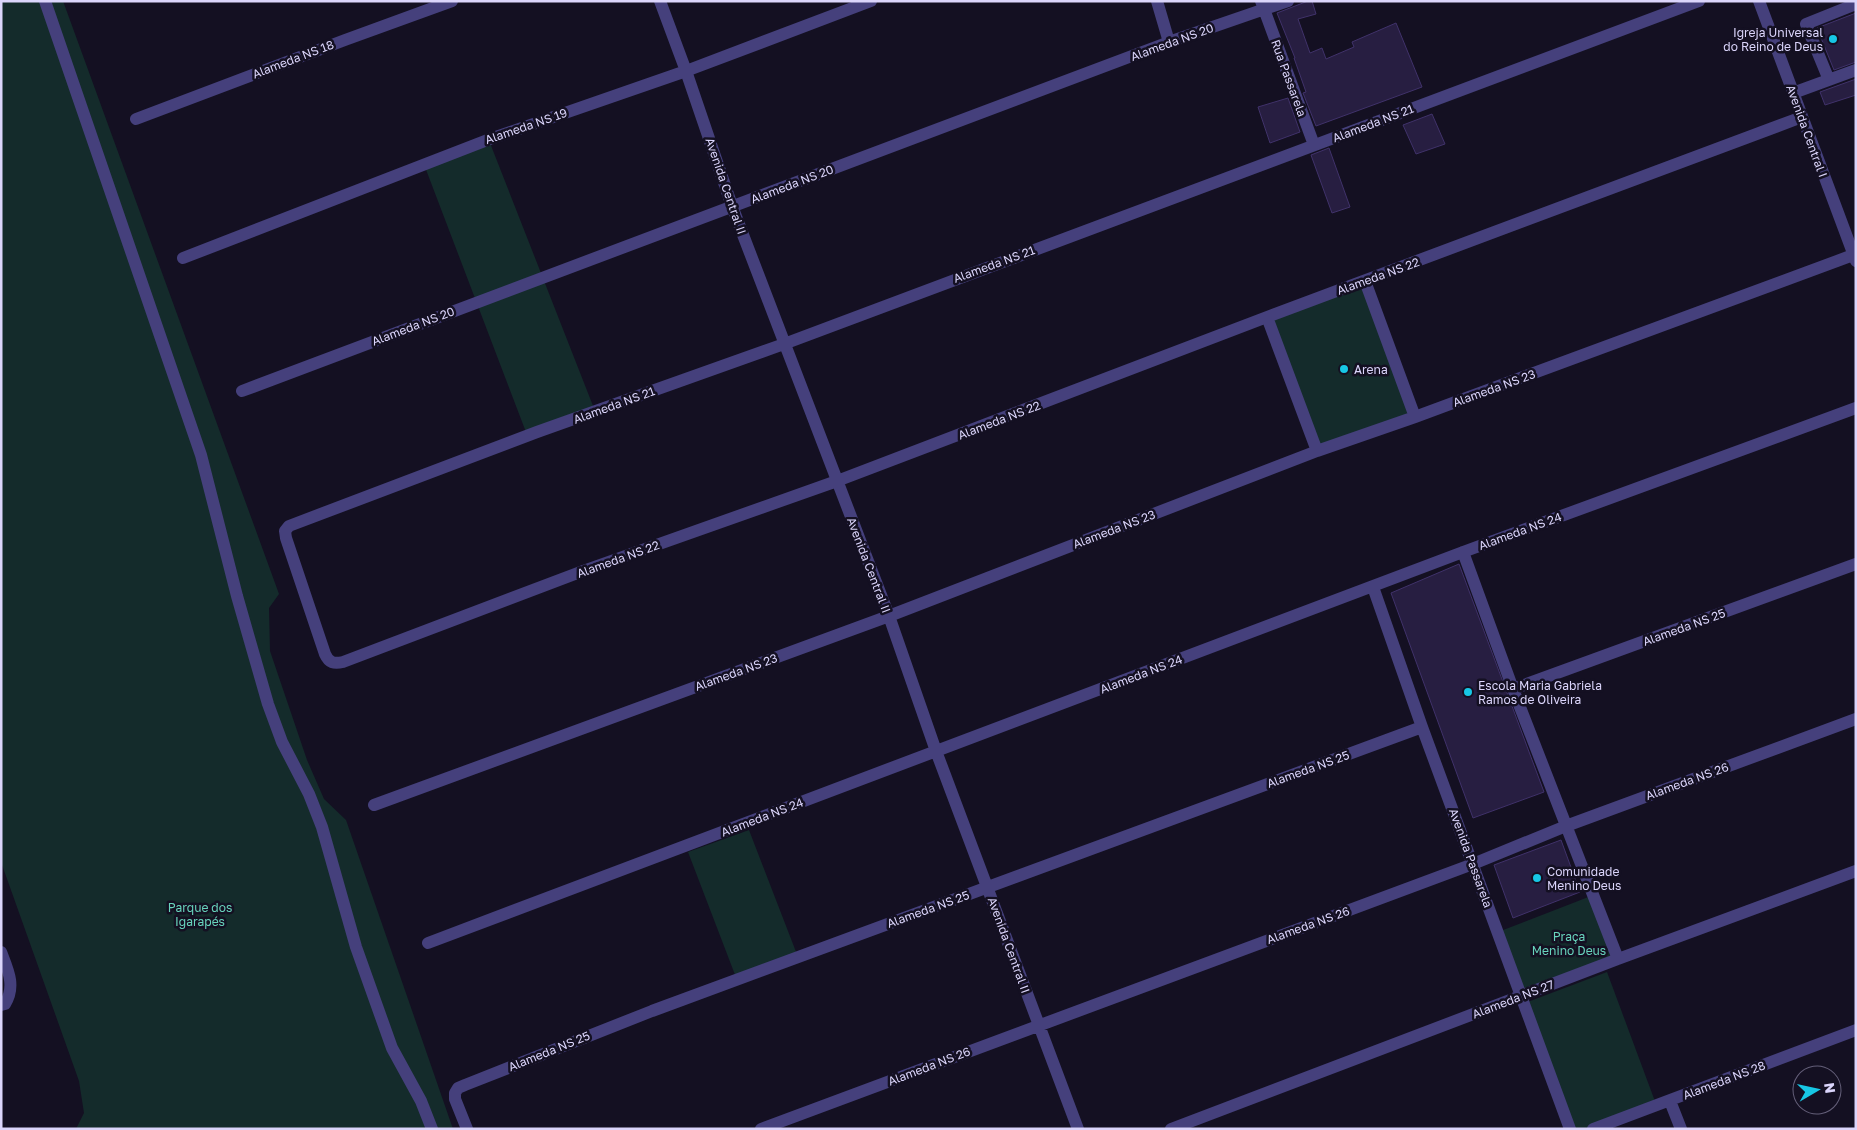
<svg xmlns="http://www.w3.org/2000/svg" width="1857" height="1130" viewBox="0 0 1857 1130" font-family="'Golos Text',sans-serif">
<style>
.green{fill:#142b2b}
.building{fill:#271e41;stroke:#40326a}
.lines{fill:none;stroke-linecap:round;stroke-linejoin:round}
.minor{stroke:#45407c;stroke-width:12}
.poi-dot{fill:#17c7e5;stroke:#141022;stroke-width:2}
.labels{text-anchor:middle;dominant-baseline:central;stroke-width:5;stroke-linejoin:round;paint-order:stroke}
.poi-label{font-size:12px;fill:#dbd5fb;stroke:#141022;text-anchor:start}
.street-label{font-size:12px;fill:#dbd5fb;stroke:#141022}
.park-label{font-size:12px;fill:#68d4bd;stroke:#141022}
</style>
<rect width="100%" height="100%" fill="#141022"/>
<!-- green -->
<path class="green" d="M1,1h62l216,593 -10,14 1,43 37,109 17,39 22,21 107,309h-377l8,-16 -5,-32 -78,-219z
M490,143l107,273 -68,24 -104,-273z
M1367,281l52,137 -97,37 -54,-136z
M749,830l49,127 -61,23 -49,-128z
M1591,896l25,67 -93,36 -25,-67z
M1607,972l49,132 -65,25h-18l-48,-126z"/>
<!-- building -->
<path class="building" d="M1308,1h4l4,13 -18,5 12,34 12,-5 4,11 28,-12 -2,-5 44,-19 26,64 -106,39 -13,-33 3,-1 -12,-34h1l-18,-45z
M1856,13v49l-22,8 -17,-42z
M1856,79v16l-31,10 -5,-13z
M1288,98l12,34 -30,11 -12,-36z
M1432,114l13,30 -29,10 -13,-29z
M1329,148l21,59 -18,6 -21,-58z
M1459,564l85,228 -71,26 -82,-225z
M1561,840l19,52 -67,26 -19,-53z"/>
<g class="lines">
<!-- minor -->
<path class="minor" d="M45,1l156,454 36,141 31,108 14,38 27,52 13,33 34,120 36,101 29,53 11,28
M660,1l26,70 46,135 157,410 47,135 142,378
M1157,1l12,41
M1261,1l53,144
M1699,1l-915,343 -247,88 -248,94 -4,5 1,7 39,116c4,9 9,10 18,8l240,-91 254,-90 430,-164 535,-200
M1759,1l97,260
M1829,80l-23,-56 50,-20
M1793,93l63,-23
M136,119l209,-79 107,-39
M183,258l307,-119 196,-68 185,-70
M1365,281l50,136
M1267,317l50,134
M242,391l927,-349 119,-41
M1463,552l50,137 105,270
M1373,587l49,140 148,402
M1513,689l343,-125
M374,805l515,-189 428,-165 98,-34 441,-163
M428,943l1035,-391 393,-144
M1,952c7,18 15,34 4,52l-4,1
M1670,1101l11,28
M467,1129l-12,-30v-6l3,-5 7,-3 187,-74 770,-284
M761,1129l712,-265 93,-38 290,-107
M1171,1129l447,-170 238,-88
M1593,1129l263,-99"/>
</g>
<!-- markers -->
<g class="poi-dot">
<circle cx="1833" cy="39" r="5"/>
<circle cx="1344" cy="369" r="5"/>
<circle cx="1468" cy="692" r="5"/>
<circle cx="1537" cy="878" r="5"/>
</g>
<g class="labels">
<!-- poi labels -->
<g class="poi-label">
<text x="1823" y="32" text-anchor="end">Igreja Universal<tspan x="1823" dy="14">do Reino de Deus</tspan></text>
<text x="1354" y="369">Arena</text>
<text x="1478" y="685">Escola Maria Gabriela<tspan x="1478" dy="14">Ramos de Oliveira</tspan></text>
<text x="1547" y="871">Comunidade<tspan x="1547" dy="14">Menino Deus</tspan></text>
</g>
<!-- street labels -->
<g class="street-label">
<text transform="translate(1172 42) rotate(-20)">Alameda NS 20</text>
<text transform="translate(293 59) rotate(-21)">Alameda NS 18</text>
<text transform="translate(1289 78) rotate(70)">Rua Passarela</text>
<text transform="translate(1373 123) rotate(-21)">Alameda NS 21</text>
<text transform="translate(526 126) rotate(-19)">Alameda NS 19</text>
<text transform="translate(1807 131) rotate(70)">Avenida Central I</text>
<text transform="translate(792 184) rotate(-21)">Alameda NS 20</text>
<text transform="translate(726 186) rotate(71)">Avenida Central II</text>
<text transform="translate(994 264) rotate(-20)">Alameda NS 21</text>
<text transform="translate(1378 276) rotate(-20)">Alameda NS 22</text>
<text transform="translate(413 326) rotate(-21)">Alameda NS 20</text>
<text transform="translate(1494 388) rotate(-20)">Alameda NS 23</text>
<text transform="translate(614 405) rotate(-20)">Alameda NS 21</text>
<text transform="translate(999 420) rotate(-21)">Alameda NS 22</text>
<text transform="translate(1114 529) rotate(-21)">Alameda NS 23</text>
<text transform="translate(1520 531) rotate(-20)">Alameda NS 24</text>
<text transform="translate(618 559) rotate(-20)">Alameda NS 22</text>
<text transform="translate(869 565) rotate(69)">Avenida Central II</text>
<text transform="translate(1684 627) rotate(-20)">Alameda NS 25</text>
<text transform="translate(736 672) rotate(-20)">Alameda NS 23</text>
<text transform="translate(1141 674) rotate(-21)">Alameda NS 24</text>
<text transform="translate(1308 769) rotate(-20)">Alameda NS 25</text>
<text transform="translate(1687 781) rotate(-20)">Alameda NS 26</text>
<text transform="translate(762 817) rotate(-21)">Alameda NS 24</text>
<text transform="translate(1471 858) rotate(70)">Avenida Passarela</text>
<text transform="translate(928 909) rotate(-20)">Alameda NS 25</text>
<text transform="translate(1308 925) rotate(-20)">Alameda NS 26</text>
<text transform="translate(1009 945) rotate(70)">Avenida Central II</text>
<text transform="translate(1513 999) rotate(-21)">Alameda NS 27</text>
<text transform="translate(549 1051) rotate(-22)">Alameda NS 25</text>
<text transform="translate(929 1066) rotate(-21)">Alameda NS 26</text>
<text transform="translate(1724 1080) rotate(-21)">Alameda NS 28</text>
</g>
<!-- park labels -->
<g class="park-label">
<text x="200" y="907">Parque dos<tspan x="200" dy="14">Igarapés</tspan></text>
<text x="1569" y="936">Praça<tspan x="1569" dy="14">Menino Deus</tspan></text>
</g>
</g>
<!-- border -->
<rect width="1857" height="1130" fill="none" stroke="#dbd5fb" stroke-width="5"/>
<!-- north arrow -->
<g transform="translate(1817 1090) rotate(81)"><circle r="24" fill="#141022" stroke="#645f79"/>
<path d="M0-4L9 19L0 12L-9 19Z" fill="#17c7e5"/>
<text y="-8" font-size="14" font-weight="bold" text-anchor="middle" fill="#dbd5fb">N</text>
</g>
</svg>
